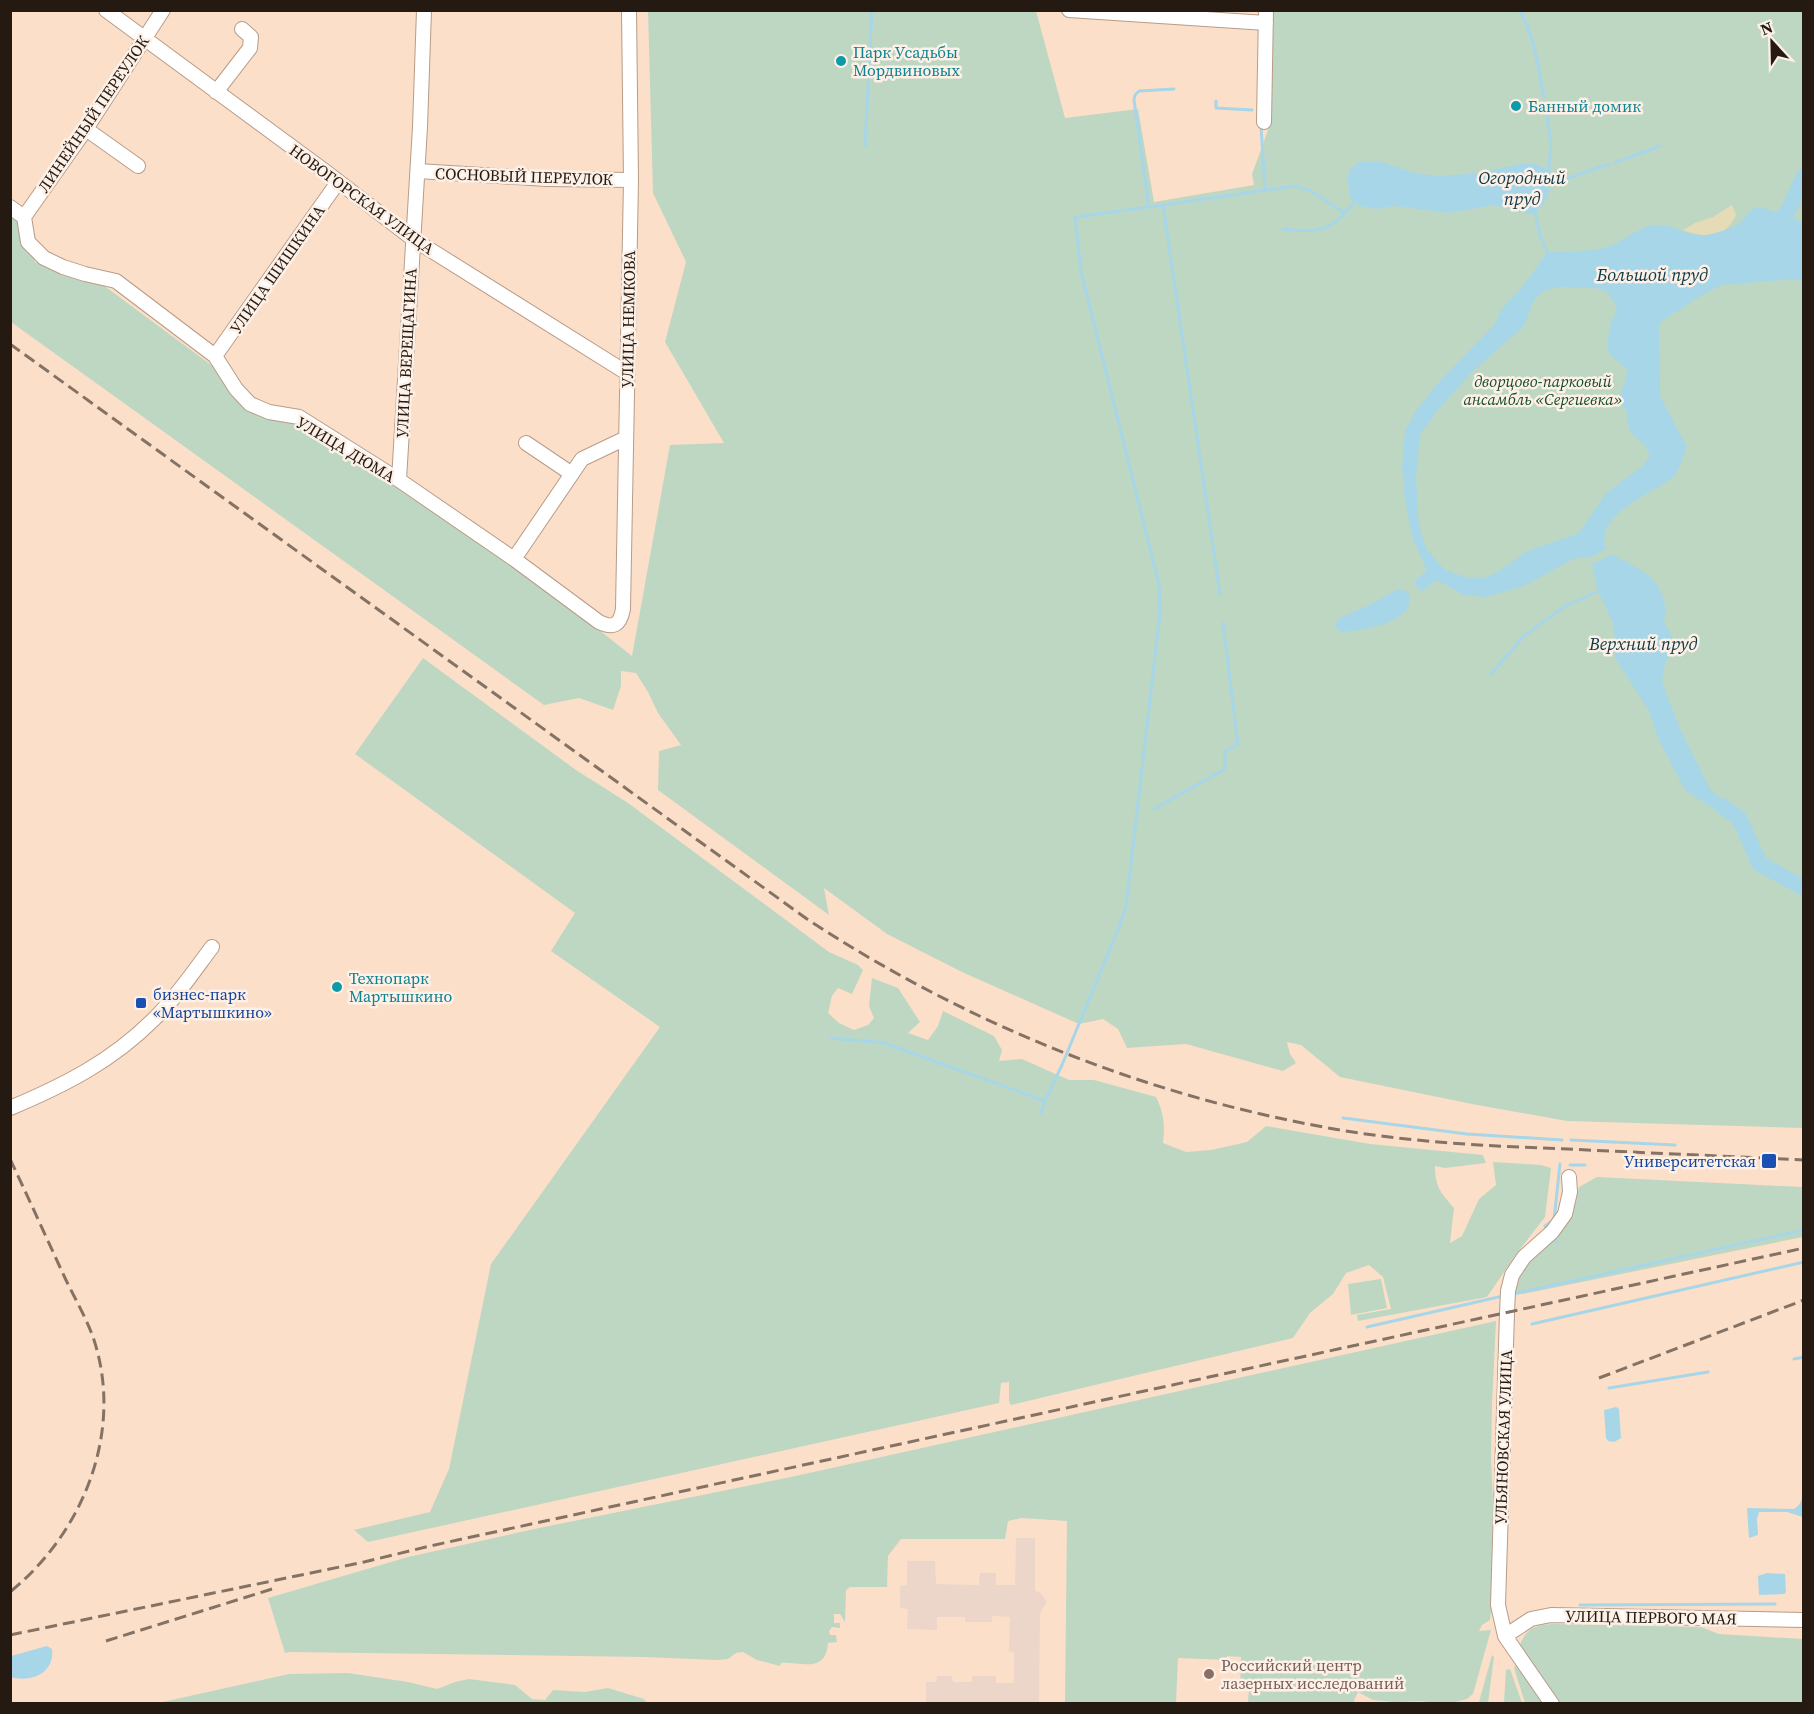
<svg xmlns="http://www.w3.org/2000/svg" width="1814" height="1714" viewBox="0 0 1814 1714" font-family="'Source Serif 4',serif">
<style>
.education{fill:#ecd6c9}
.green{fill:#bed7c3}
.sand{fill:#e5dcb7}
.water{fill:#a7d6e8;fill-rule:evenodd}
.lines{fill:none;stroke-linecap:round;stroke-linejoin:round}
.stream{stroke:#a7d6e8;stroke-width:3}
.river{stroke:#a7d6e8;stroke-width:16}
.minor-casing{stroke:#b89c88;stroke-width:16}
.minor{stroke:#fff;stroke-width:14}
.rail{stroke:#847264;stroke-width:3;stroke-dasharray:12 6;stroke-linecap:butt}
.culture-dot{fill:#0f9aa8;stroke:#fcf0e7;stroke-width:2}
.transit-dot{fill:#1a4fb4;stroke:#fcf0e7;stroke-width:2}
.education-dot{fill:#8d6e63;stroke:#fcf0e7;stroke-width:2}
.labels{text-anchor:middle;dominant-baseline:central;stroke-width:5;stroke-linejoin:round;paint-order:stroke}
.culture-label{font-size:16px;fill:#0d838f;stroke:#fcf0e7;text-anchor:start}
.street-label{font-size:16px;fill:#241a12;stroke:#fcf0e7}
.park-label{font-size:16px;font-style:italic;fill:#114b27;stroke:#fcf0e7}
.transit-label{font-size:16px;fill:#164399;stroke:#fcf0e7;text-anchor:start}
.education-label{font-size:16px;fill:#785e54;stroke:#fcf0e7;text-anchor:start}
.water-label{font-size:18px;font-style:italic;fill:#0d3846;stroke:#fcf0e7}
</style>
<rect width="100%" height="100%" fill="#fcdfc9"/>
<!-- education -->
<path class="education" d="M1016,1538h19v53l5,1 7,10 -6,9 -1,6 -1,86h-113v-21h10l1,-6h15l1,6h19v-6h24v7h18v-31h-5l1,-35 -18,-1v6h-27v-5h-28v13l-30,-1 1,-20 -8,-1v-22l7,-1v-24h28l1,23 43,1 1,-12h16v12h19z"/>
<!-- green -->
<path class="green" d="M984,10l1,2 51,-1 29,107 73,-9 16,93 100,-17 -2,-11 19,-52 -3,-1 3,-110h532v1117l-236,-7 -95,-17 -132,-27 -39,-32 -14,-3 3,12 6,9 -13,8 -97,-27 -59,4 -9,-19 -15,-10 -24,5 -117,-52 -75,-38 -63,-46 5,27 -171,-125 1,-39 22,-6 -23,-32 -10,-21 -12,-19 -15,-2v15l-8,24 -34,-12 -35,7 -533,-383v-108l5,3 19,45 64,20 154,114 185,107 194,153 38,-211 54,-2 -59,-101 21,-80 -33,-69 -5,-182z
M423,658l153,112 52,33 201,149 29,13 5,5 -11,24 -14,-6 -6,8 -4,17 11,10 15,7 14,-5 6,-7 -5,-12 3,-28 26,10 22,34 -12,11 20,7 10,-14 5,-15 51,25 8,14 -3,11 23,-2 47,21h25l62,17c8,16 9,28 7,46l23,9 25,-2 36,-8 19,-16 104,18 113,11 3,8 -41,5 -10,-2c0,21 6,27 19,42l-4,35 12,-7 17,-37 17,-14 -3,-23 48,3 10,3 -6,49 -28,36 -30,44 -129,24 -1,-6 34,-6 -8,-32 -14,-12 -23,8 -13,21 -23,19 -17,25 -282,67 -2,-4v-19l-8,1 -2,20 -631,139 -14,-12 76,-18 19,-43 42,-205 169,-237 -109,-76 24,-38 -220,-159z
M1597,1177l206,10v50l-280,57 -8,-1c9,-41 34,-45 54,-75 6,-7 7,-22 10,-31z
M1381,1279l6,29 -36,7 -3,-31z
M1496,1321l-4,83 -1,53 2,47 -2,108 -1,8 -8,5 -3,6 12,-1 -18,64 -6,5 -16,4 -15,1 -14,-3 -27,1 -22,-2 -15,-8 -5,11h-105l1,-15 -9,-1 1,-30 -14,-1v4l-49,-2 -2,45h-111l2,-182 -46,-3 -13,3 -3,18h-104l-13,17 -1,31h-37l-4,3 -1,32 -5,-8h-6v9h6v5l-8,-1 -3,4 1,4h6l1,7 -9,1c-2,32 -30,18 -47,20l-1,3 -23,-6 -14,-8 -7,1 -8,6 -11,1 -74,-3 -353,-5 -5,1 -17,-55 140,-41 131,-29 252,-51z
M1553,1624l148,3 18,7 84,5v64h-244l-39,-58c6,-17 16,-20 33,-21z
M1492,1655l2,2 -6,46 -9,-1z
M1516,1665l26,38h-17l-11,-35z
M1510,1669l12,34h-18l2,-33z
M348,1673l60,9 29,7 18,-7 14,-3 46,6 17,14 13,1 8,-10 32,2 23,-4 36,11 3,4h-489l131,-29z"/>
<!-- sand -->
<path class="sand" d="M1732,205l4,10c-2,4 -5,10 -9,13 -12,10 -31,8 -44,2l12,-7 18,-6z"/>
<!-- water -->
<path class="water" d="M1359,162h23l32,11 23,3 42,-3 40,-9h18l12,7c4,16 -2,37 -19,43l-36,-9 -45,8 -54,-7 -19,3 -17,-3 -8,-7 -4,-19 3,-10z
M1761,207l42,15v60l-8,-3 -74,6 -22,12 -40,26 1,73 27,51c-4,8 -7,23 -13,29 -22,19 -80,37 -68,73l-15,8 -16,1 -51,28 -38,11 -22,-2 -27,-15 -15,11 -8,-6 2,-5 11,-10 -14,-31 -8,-38 -3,-35 3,-35 10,-19 22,-28 57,-59 7,-15 27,-30 19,-28c19,0 41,0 60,-5 18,-5 33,-24 55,-22 16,2 32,14 49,9 8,-2 23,-6 30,-12 8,-7 7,-14 20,-15zM1559,287c9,0 17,1 26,1 20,0 22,1 32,19l-3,10 -4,5c2,7 -1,8 -2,15 -4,18 8,22 19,32l-1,10 -8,21 9,12c-1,27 12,22 23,42l-7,12 -36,26 -28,41 -53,19 -25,18 -18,8h-15l-23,-8 -18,-20 -6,-17 -3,-16 -2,-43 4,-39 16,-23 36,-40 52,-46 8,-22 6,-9 9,-5z
M1612,554c11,7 32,16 40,25 11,11 16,29 12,43l7,13 2,14 -8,14 -3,19 18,47 30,60 29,29 -27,-10 -27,-18 -25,-48 -12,-33 -33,-51 -1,-33 -16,-34 -6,-27z
M1397,590h7l6,5c4,28 -48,36 -70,37l-5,-6 4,-8 26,-11z
M1616,1407l3,2 2,29 -7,4 -6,-1 -2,-3 -2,-28z
M1802,1499l1,18 -16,-5h-28l-2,7 1,16 -9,3 -2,-30 47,1 5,-4z
M1767,1573l18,1 1,18 -2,2 -25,1 -1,-19z
M47,1646l5,3c3,24 -21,34 -41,28v-21z"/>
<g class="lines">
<!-- stream -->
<path class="stream" d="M1519,10c16,26 19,58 25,87
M1174,89l-35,2 -4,4 -1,5 15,107 146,-21 14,4 36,23 9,-11
M1216,101v7l36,2
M1546,109l5,35 -2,27
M1261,126l4,64
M865,146l7,-136
M1614,163l46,-17
M1552,184l57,-20
M1163,205l57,389
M1535,213l5,22 7,17
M1283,229c23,3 46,4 62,-16
M1491,674l33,-38 40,-29 34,-16
M1154,809l71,-40v-18l13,-6 -15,-122
M831,1038l53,5 161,58 17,-36 57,-138 7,-20 34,-294 -1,-28 -78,-314 -6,-54 74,-10
M1041,1113l4,-12
M1343,1118l124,16 95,6
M1571,1140l104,5
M1570,1165h15
M1547,1230l-2,-4 9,-6 6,-56
M1554,1237l3,6
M1513,1294l291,-64
M1532,1324l272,-62
M1367,1327l136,-31
M1794,1359l10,-2
M1609,1388l99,-16
M1580,1605l195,-1"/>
<!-- river -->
<path class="river" d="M1771,231l17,-20 16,-35
M1722,806l17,12 21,46 44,24"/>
<defs>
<path id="minor" d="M106,10l220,162 87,67 214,134
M1069,10l197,13
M216,92l34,-44 1,-11 -9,-8
M1264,122l2,-112
M86,129l52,37
M418,171l129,8 84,1
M10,207l14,10 4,25 16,16 19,9 22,7 31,7 99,75 21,33 14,15 19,8 30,5 100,63 115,79 85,63c15,7 21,3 24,-13l8,-429 -2,-170
M24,217l62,-88 77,-119
M215,356l123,-174
M526,443l46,31
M399,480l21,-353 4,-117
M514,559l68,-100 44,-21
M10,1108c55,-23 102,-47 144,-89 22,-21 40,-48 58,-72
M1505,1636l26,-17 20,-4 253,5
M1552,1704l-47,-68 -7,-31 9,-292 1,-22 4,-16 12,-18 28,-25 13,-18 5,-22 -1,-15"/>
</defs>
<!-- minor casing -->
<use href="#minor" class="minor-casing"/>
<!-- minor -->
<use href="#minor" class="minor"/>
<!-- rail -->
<path class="rail" d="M10,344l797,575c155,102 329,173 511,207 82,16 167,20 250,23 79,4 157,7 236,11
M10,1159c19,40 37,80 55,119 10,21 22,41 29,62 30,92 -11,193 -84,252
M1599,1378l205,-78
M10,1635l354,-73 66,-16 1374,-298
M106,1641l166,-52"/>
</g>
<!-- markers -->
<g class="culture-dot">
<circle cx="841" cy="61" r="6"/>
<circle cx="1516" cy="106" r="6"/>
<circle cx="337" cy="987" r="6"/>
</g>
<g class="transit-dot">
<rect x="135" y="997" width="12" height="12" rx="3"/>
<rect x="1761" y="1153" width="16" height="16" rx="3"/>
</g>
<circle class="education-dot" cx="1209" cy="1674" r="6"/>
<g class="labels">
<!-- culture labels -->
<g class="culture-label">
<text x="853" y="52">Парк Усадьбы<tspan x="853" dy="18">Мордвиновых</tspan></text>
<text x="1528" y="106">Банный домик</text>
<text x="349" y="978">Технопарк<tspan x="349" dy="18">Мартышкино</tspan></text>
</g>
<!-- street labels -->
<g class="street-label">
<text transform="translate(93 114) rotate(-56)">ЛИНЕЙНЫЙ ПЕРЕУЛОК</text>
<text transform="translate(524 176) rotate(2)">СОСНОВЫЙ ПЕРЕУЛОК</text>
<text transform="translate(362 199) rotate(36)">НОВОГОРСКАЯ УЛИЦА</text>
<text transform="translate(277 269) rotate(-55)">УЛИЦА ШИШКИНА</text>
<text transform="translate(628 319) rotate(-89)">УЛИЦА НЕМКОВА</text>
<text transform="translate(406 353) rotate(-87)">УЛИЦА ВЕРЕЩАГИНА</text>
<text transform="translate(346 449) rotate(31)">УЛИЦА ДЮМА</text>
<text transform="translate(1503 1437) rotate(-88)">УЛЬЯНОВСКАЯ УЛИЦА</text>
<text transform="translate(1651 1617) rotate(1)">УЛИЦА ПЕРВОГО МАЯ</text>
</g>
<!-- park labels -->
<g class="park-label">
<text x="1543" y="381">дворцово-парковый<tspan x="1543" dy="18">ансамбль «Сергиевка»</tspan></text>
</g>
<!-- transit labels -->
<g class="transit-label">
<text x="153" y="994">бизнес-парк<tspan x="153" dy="18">«Мартышкино»</tspan></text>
<text x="1756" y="1161" text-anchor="end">Университетская</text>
</g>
<!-- education labels -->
<g class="education-label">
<text x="1221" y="1665">Российский центр<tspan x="1221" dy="18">лазерных исследований</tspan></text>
</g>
<!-- water labels -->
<g class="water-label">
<text x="1522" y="177">Огородный<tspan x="1522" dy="21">пруд</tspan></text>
<text x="1652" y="274">Большой пруд</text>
<text x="1643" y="643">Верхний пруд</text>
</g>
</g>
<!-- border -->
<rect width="1814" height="1714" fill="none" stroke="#241a12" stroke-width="24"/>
<!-- north arrow -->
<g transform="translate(1772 42) rotate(338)" stroke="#fcf0e7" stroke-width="4.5" paint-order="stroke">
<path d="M0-4.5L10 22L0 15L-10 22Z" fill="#241a12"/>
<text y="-9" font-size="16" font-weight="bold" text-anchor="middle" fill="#241a12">N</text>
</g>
</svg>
